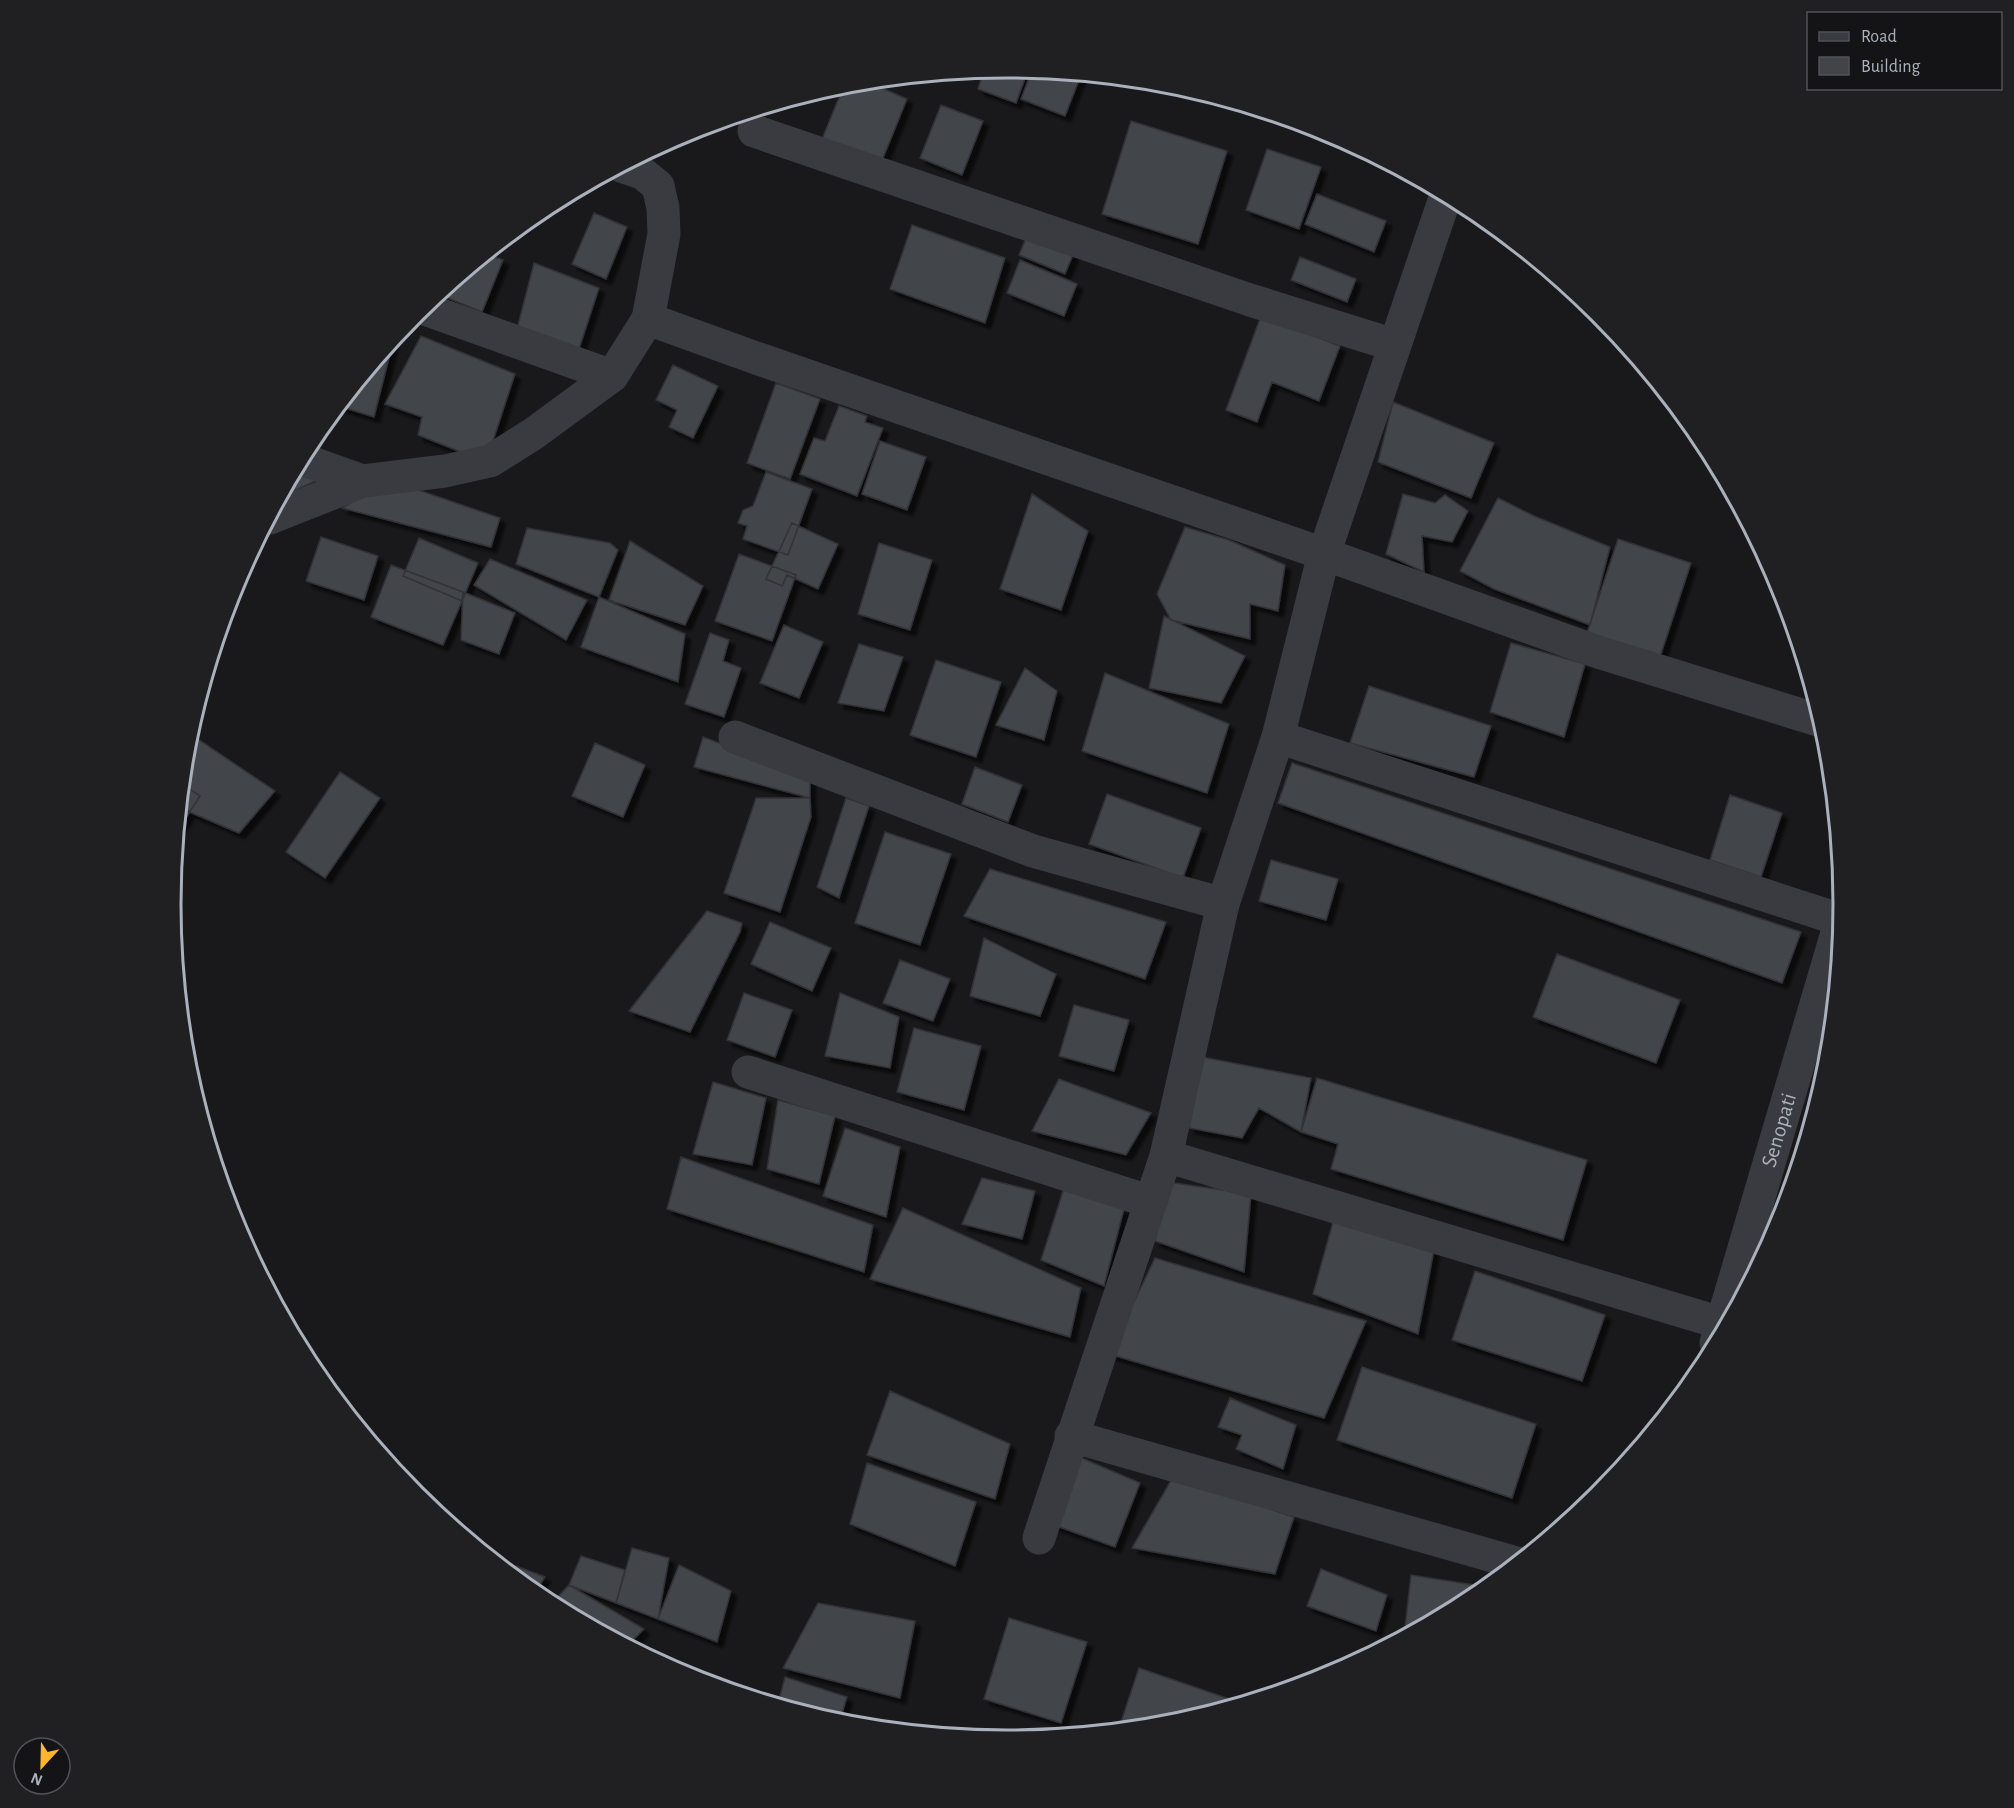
<svg xmlns="http://www.w3.org/2000/svg" width="2014" height="1808" viewBox="0 0 2014 1808" font-family="'Alegreya Sans',sans-serif">
<style>
.building{fill:#434448;stroke:#323237;stroke-width:1.5;filter:url(#shadow)}
.lines{fill:none;stroke-linecap:round;stroke-linejoin:round}
.minor{stroke:#393b40;stroke-width:33}
.labels{text-anchor:middle;dominant-baseline:central;stroke-width:4.5;stroke-linejoin:round;paint-order:stroke}
.street-label{font-size:22px;fill:#aab0bc;stroke:#141416}
.rim{fill:none;stroke:#aab0bc;stroke-width:3}
</style>
<defs>
<filter id="shadow"><feDropShadow dx="5.5" dy="5.5" stdDeviation="1.5" flood-color="#0009"/></filter>
</defs>
<rect width="100%" height="100%" fill="#19191b"/>
<!-- building -->
<path class="building" d="M1007,68l20,5 -11,30 -38,-14 6,-19z
M1032,70l49,5 -16,41 -44,-17z
M866,81l41,18 -26,64 -59,-24 23,-56z
M941,105l42,16 -21,54 -42,-17z
M1131,121l96,30 -29,93 -96,-30z
M1267,149l54,18 -22,62 -53,-19z
M1317,194l69,27 -12,31 -69,-28z
M594,213l33,14 -21,52 -34,-15z
M912,225l93,33 -20,65 -95,-34z
M1031,226l46,19 -12,29 -46,-19z
M487,254l16,6 -21,52 -44,-18z
M1300,257l56,22 -9,23 -56,-22z
M1020,260l57,24 -13,32 -57,-23z
M534,263l65,25 -20,61 -62,-20z
M1261,316l79,30 -21,55 -47,-19 -15,40 -31,-12z
M421,336l94,38 -29,88 -68,-27 4,-18 -37,-13z
M394,338l-20,79 -35,-11z
M673,365l45,21 -25,52 -24,-11 8,-17 -21,-10z
M776,383l44,16 -30,80 -43,-16z
M1393,402l101,41 -23,55 -93,-36z
M839,406l28,10 -2,6 18,6 -26,68 -57,-22 14,-36 11,3z
M880,441l46,16 -19,53 -45,-16z
M295,470l24,9 -39,19z
M766,472l46,17 -24,66 -45,-16 4,-13 -9,-3 5,-13 10,-4z
M389,480l111,38 -9,29 -149,-39z
M1032,494l56,37 -27,79 -61,-21z
M1403,494l32,9 10,-8 23,16 -16,31 -30,-6 2,36 -38,-18z
M1498,498l36,18 76,31 -20,78 -96,-36 -34,-18z
M792,523l46,21 -20,45 -31,-14 -5,11 -16,-7z
M1185,527l44,13 56,25 -7,46 -28,-7v35l-79,-19 -14,-26z
M527,528l83,15 8,7 -19,47 -83,-33z
M321,537l57,19 -14,44 -58,-19z
M419,538l59,25 -16,38 -59,-25z
M1618,539l73,24 -33,100 -73,-24z
M630,541l73,45 -18,39 -76,-25z
M879,543l53,17 -22,70 -52,-16z
M739,554l57,21 -24,66 -57,-20z
M490,559l97,41 -21,40 -92,-55z
M391,565l72,27 -1,9 -19,44 -72,-28z
M463,592l52,21 -16,41 -38,-14z
M599,597l86,37 -7,48 -97,-35z
M1164,616l81,40 -24,47 -72,-15z
M784,625l39,17 -24,56 -39,-15z
M710,633l19,7 -6,21 18,7 -17,49 -39,-13z
M1511,643l74,21 -21,73 -74,-25z
M859,644l44,13 -19,54 -46,-8z
M936,660l65,22 -25,75 -66,-22z
M1025,668l32,23 -13,49 -48,-15z
M1105,673l124,51 -22,69 -125,-42z
M1369,686l122,40 -17,51 -124,-34z
M189,733l86,58 -36,42 -59,-25z
M703,737l107,40v21l-116,-31z
M595,743l50,22 -22,52 -51,-21z
M1292,763l509,169 -19,51 -504,-180z
M975,767l47,18 -14,37 -46,-18z
M340,772l40,26 -55,80 -39,-26z
M182,784l18,12 -22,34z
M1107,794l94,34 -18,50 -94,-34z
M1730,795l52,18 -21,64 -51,-17z
M756,798h54l1,19 -31,95 -56,-19z
M846,798l23,8 -30,92 -22,-11z
M885,832l66,22 -31,91 -65,-22z
M1271,860l67,19 -12,41 -67,-19z
M990,869l176,53 -21,57 -181,-63z
M707,911l35,12 -2,9 -50,100 -61,-21z
M770,922l61,26 -19,43 -61,-27z
M984,938l72,36 -16,42 -70,-20z
M1557,954l123,46 -24,63 -123,-46z
M900,960l50,19 -17,42 -50,-18z
M744,993l48,17 -17,47 -48,-17z
M840,993l59,24 -9,51 -65,-12z
M1074,1005l55,15 -15,51 -55,-15z
M914,1028l67,18 -17,64 -67,-18z
M1202,1057l109,21 -10,54 -42,-24 -17,30 -53,-10z
M1317,1078l270,82 -24,80 -232,-71 7,-25 -37,-12z
M1059,1079l92,34 -25,42 -94,-24z
M713,1082l53,16 -14,67 -59,-11z
M778,1100l57,16 -16,68 -52,-15z
M845,1128l55,19 -14,70 -63,-21z
M681,1157l192,68 -9,47 -197,-63z
M982,1178l53,13 -13,48 -60,-15z
M1167,1182l84,12 -7,78 -89,-31z
M1065,1185l59,24 -20,77 -63,-26z
M903,1208l178,80 -11,49 -200,-58z
M1333,1222l101,28 -16,84 -105,-40z
M1155,1258l211,63 -42,97 -215,-64z
M1475,1271l130,44 -23,66 -130,-41z
M1362,1367l174,57 -24,74 -175,-58z
M890,1391l120,53 -15,55 -128,-44z
M1230,1398l66,27 -13,44 -47,-20 6,-14 -24,-8z
M1070,1453l70,30 -25,64 -67,-24z
M867,1463l109,39 -21,64 -105,-42z
M1173,1477l121,40 -19,57 -143,-26z
M632,1548l37,10 -11,61 -42,-16z
M581,1556l44,14 -9,33 -47,-18z
M679,1565l52,26 -14,51 -59,-23z
M516,1566l29,11 -10,16 -23,-19z
M1321,1569l66,26 -11,36 -69,-25z
M1411,1575l76,12 -16,13 -67,36z
M569,1585l75,44 -16,16 -77,-41z
M818,1603l97,18 -15,77 -117,-30z
M1009,1618l78,24 -26,81 -77,-24z
M1139,1668l102,35 -71,21 -48,5 -3,-1z
M785,1677l62,20 -8,26 -61,-19z"/>
<g class="lines">
<!-- minor -->
<g class="minor">
<path d="M754,131l496,169 144,45"/>
<path d="M621,166l21,7 16,13 5,22 1,26 -16,85"/>
<path d="M422,308l190,68"/>
<path d="M301,459l62,22"/>
<path d="M270,518l93,-37 82,-10 45,-10 43,-27 79,-58 36,-57 108,39 568,196 274,98 223,69"/>
<path d="M735,737l298,114 190,53"/>
<path d="M1278,737l563,183"/>
<path d="M748,1072l403,130"/>
<path d="M1166,1156l555,167"/>
<path id="s1" d="M1716,1343l126,-427"/>
<path d="M1071,1436l446,127"/>
<path d="M1039,1538l127,-382 57,-252 55,-167 46,-183 122,-359"/>
</g>
</g>
<g class="labels">
<!-- street labels -->
<g class="street-label">
<text stroke="none"><textPath href="#s1" startOffset="222">Senopati</textPath></text>
</g>
</g>
<!-- crop -->
<path d="M0 0H2014V1808H0ZM181 904a826 826 0 1 1 1652 0a826 826 0 1 1-1652 0Z" fill="#202023" fill-rule="evenodd"/>
<path class="rim" d="M181 904a826 826 0 1 1 1652 0a826 826 0 1 1-1652 0Z"/>
<!-- legend -->
<rect x="1807" y="12" width="195" height="78" fill="#141416" stroke="#505258" stroke-width="1.5"/>
<rect x="1819" y="32" width="30" height="9" fill="#393b40" stroke="#505258" stroke-width="1.5"/>
<text x="1861" y="42" font-size="18" fill="#aab0bc">Road</text>
<rect x="1819" y="57" width="30" height="18" fill="#434448" stroke="#505258" stroke-width="1.5"/>
<text x="1861" y="72" font-size="18" fill="#aab0bc">Building</text>
<!-- north arrow -->
<g transform="translate(42 1766) rotate(202)"><circle r="28" fill="#141416" stroke="#505258" stroke-width="1.5"/>
<path d="M0-4.5L10 22L0 15L-10 22Z" fill="#feb62e"/>
<text y="-9" font-size="16" font-weight="bold" text-anchor="middle" fill="#aab0bc">N</text>
</g>
</svg>
